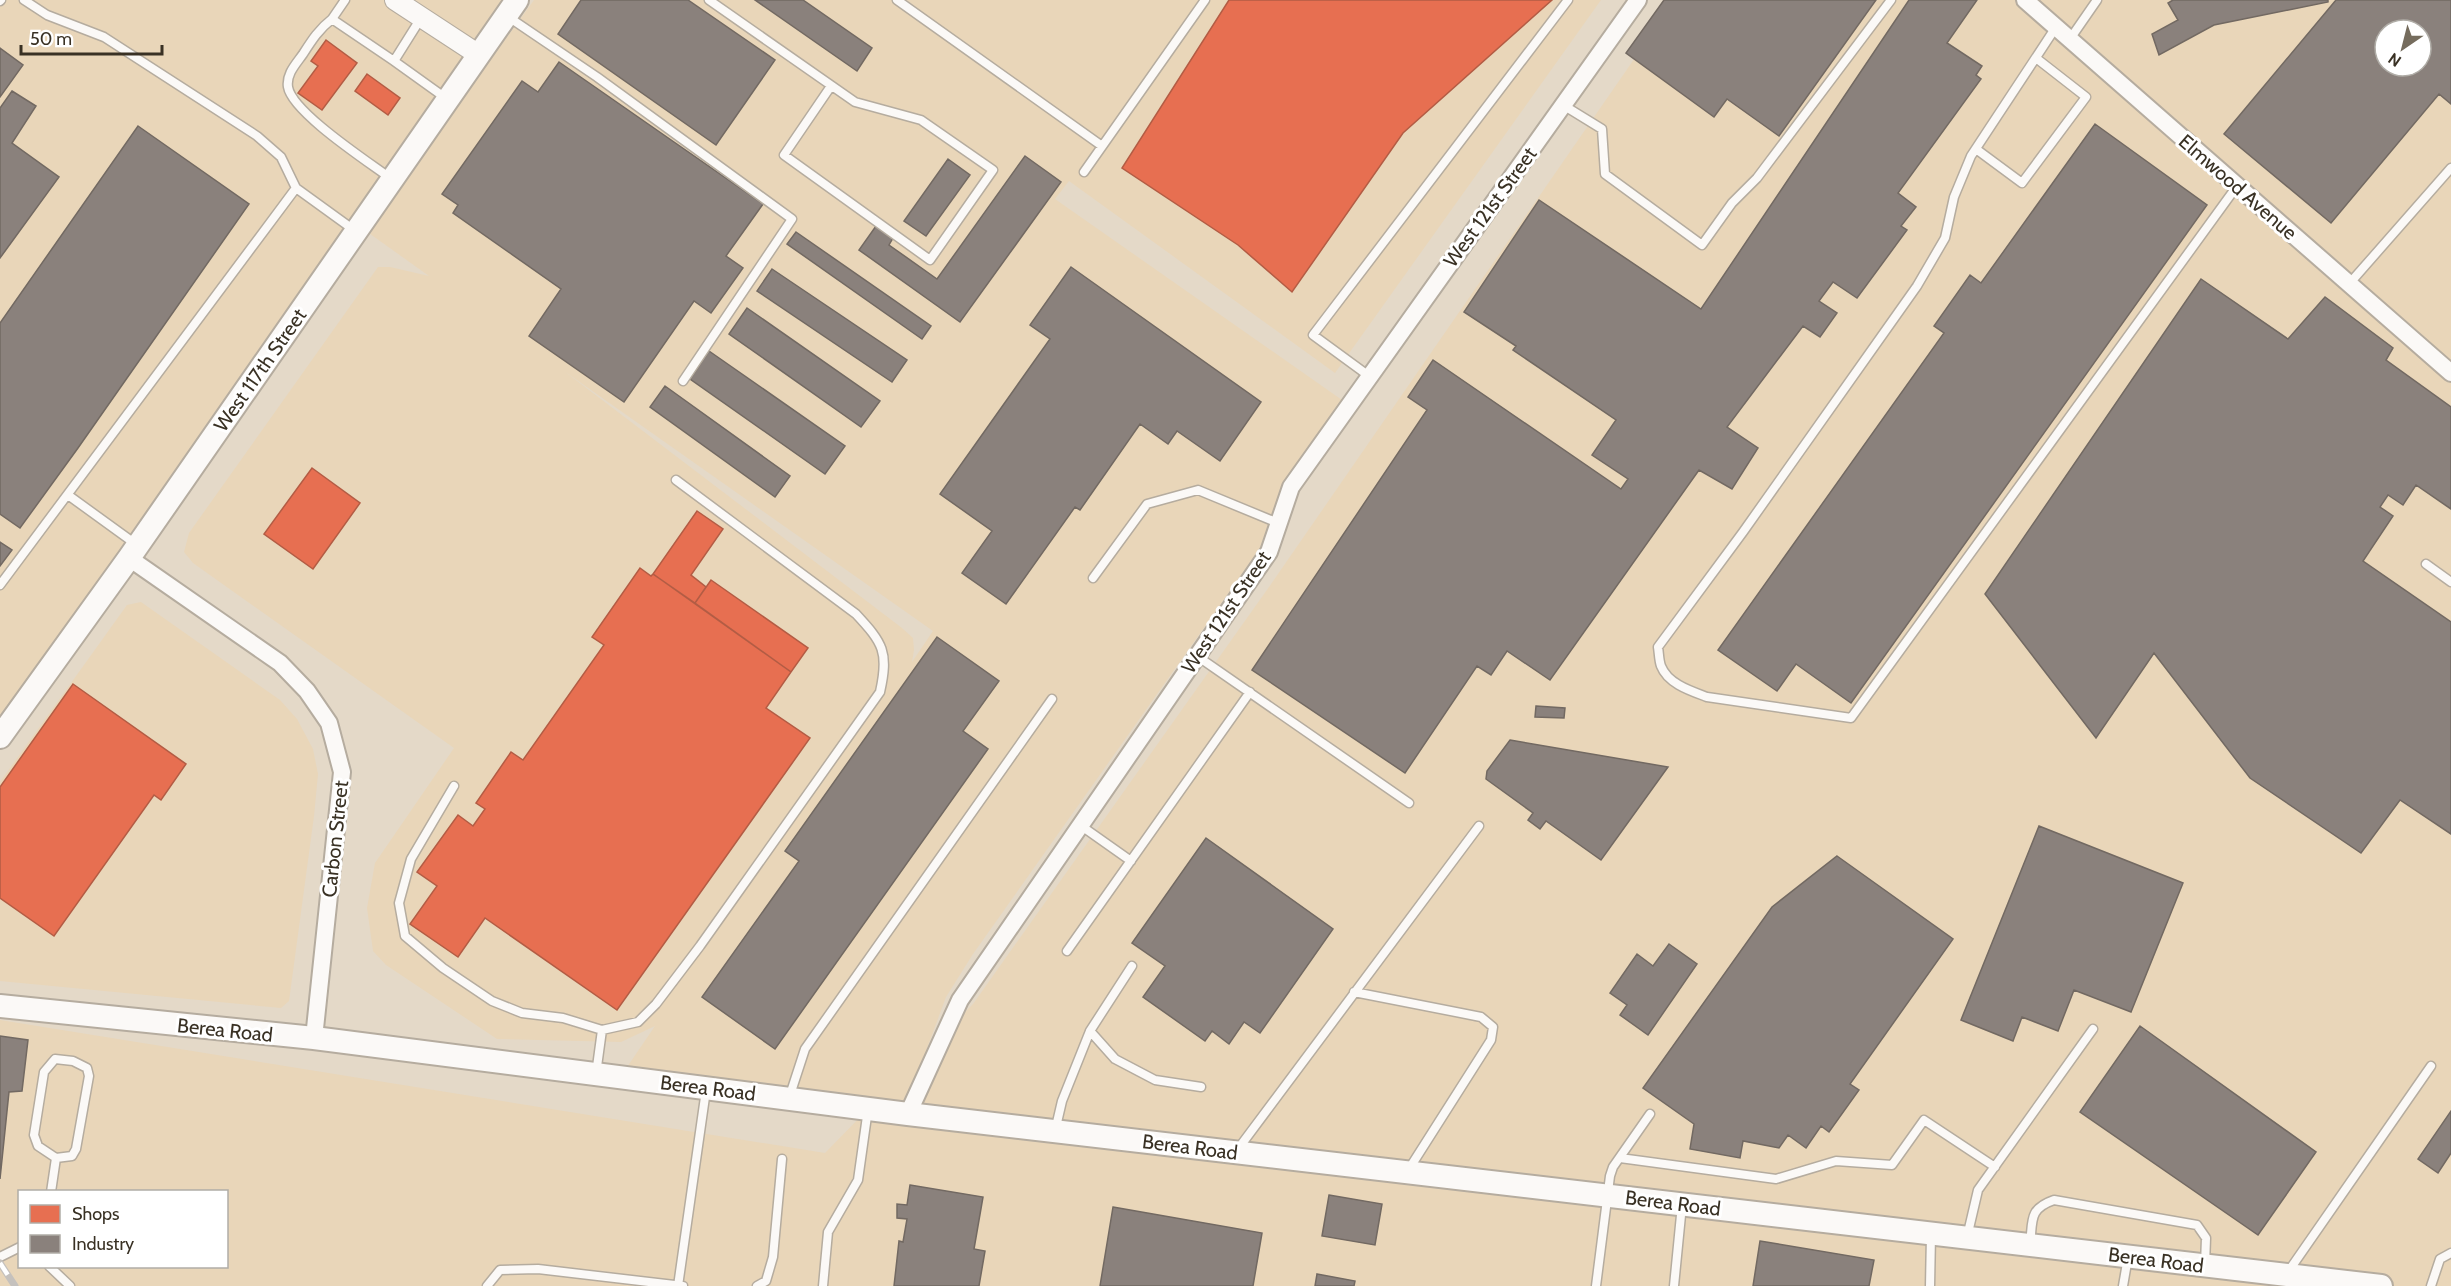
<svg xmlns="http://www.w3.org/2000/svg" width="2451" height="1286" viewBox="0 0 2451 1286" font-family="Cabin,sans-serif">
<style>
.built{fill:#e9d6b9;fill-rule:evenodd}
.shops{fill:#e76f51;stroke:#b35c44;stroke-width:1.5}
.industry{fill:#8a817c;stroke:#726962;stroke-width:1.5;fill-rule:evenodd}
.lines{fill:none;stroke-linecap:round;stroke-linejoin:round}
.service-casing{stroke:#b5ac9f;stroke-width:11}
.minor-casing{stroke:#b5ac9f;stroke-width:20}
.tertiary-casing{stroke:#b5ac9f;stroke-width:22}
.secondary-casing{stroke:#b5ac9f;stroke-width:26}
.service{stroke:#fbf9f7;stroke-width:8}
.minor{stroke:#fbf9f7;stroke-width:16}
.tertiary{stroke:#fbf9f7;stroke-width:20}
.secondary{stroke:#fbf9f7;stroke-width:22}
.rail-casing{stroke:#c5c1bd;stroke-width:7}
.rail{stroke:#fff;stroke-width:4.5;stroke-dasharray:14;stroke-linecap:butt}
.labels{text-anchor:middle;dominant-baseline:central;stroke-width:6;stroke-linejoin:round;paint-order:stroke}
.street-label{font-size:20px;fill:#393124;stroke:#fff}
</style>
<rect width="100%" height="100%" fill="#e4d9c8"/>
<!-- built -->
<path class="built" d="M0,0h517l-517,737z
M534,0h1067l-266,373 -266,-192 -14,18 287,201 -58,82 -25,68 -286,404 -27,43 -20,54 47,-47 296,-417 406,-587h776v1286h-2451v-266l825,133 47,-48 -249,-32 32,-47 -34,16 -124,-3 -111,-74 -13,-14 -6,-43 8,-45 79,-115 -261,-185 -9,-11 5,-19 189,-266h12l39,9 -63,-45zM2385,30h36v36h-36zM564,371l369,260 -21,31 2,-12 -1,-12 -11,-10zM20,1192h206v74h-206z
M141,602l139,98 17,19 16,30 5,25 -4,42 -25,185 -8,7 -281,-27v-199l127,-177z"/>
<!-- shops -->
<path class="shops" d="M1229,0h323l-149,133 -111,159 -54,-47 -116,-77z
M326,40l31,23 -35,47 -24,-17 20,-27 -7,-5z
M367,74l33,24 -12,17 -33,-24z
M312,468l48,35 -47,66 -49,-35z
M697,511l26,18 -32,46 15,12 -11,16 -42,-29z
M640,568l11,8 2,-2 138,98 -25,36 44,30 -193,272 -132,-92 -27,39 -48,-33 27,-38 -20,-14 41,-57 15,11 12,-17 -9,-6 35,-51 12,8 81,-115 -12,-8z
M711,580l97,68 -17,24 -96,-69z
M73,684l113,80 -25,36 -7,-5 -100,141 -54,-38v-111z"/>
<!-- industry -->
<path class="industry" d="M581,0h107l87,60 -59,85 -158,-111z
M755,0h48l69,48 -15,23z
M1664,0h212l-97,136 -52,-37 -13,18 -88,-64z
M1909,0h68l-30,43 35,23 -6,9 5,4 -83,114 18,14 -15,19 6,4 -50,68 -24,-16 -14,19 18,12 -17,24 -17,-11 -76,101 31,21 -26,41 -33,-19 -149,210 -43,-29 -16,24 -14,-9 -72,107 -153,-103 175,-260 -19,-13 25,-37 188,129 7,-10 -36,-24 24,-35 -103,-70 3,-4 -52,-34 75,-112 162,109z
M2173,0h155v2l-114,23 -55,30 -7,-21 26,-14 -10,-17z
M2336,0h115v104l-12,-10 -108,129 -107,-89zM2385,30h36v36h-36z
M0,48l23,17 -23,32z
M559,62l204,142 -37,52 17,12 -32,45 -17,-12 -70,101 -95,-66 32,-47 -108,-76 5,-8 -16,-11 80,-113 16,11z
M12,91l24,15 -24,37 47,34 -59,81v-150z
M2095,124l112,81 -356,498 -55,-39 -19,27 -59,-41 226,-317 -10,-7 36,-51 11,8z
M138,126l111,78 -171,244 -58,80 -20,-14v-191z
M1025,156l36,26 -101,140 -101,-72 17,-24 17,12 -4,7 48,34z
M948,159l22,16 -44,61 -22,-15z
M796,232l135,94 -9,13 -135,-95z
M1071,267l190,135 -41,59 -43,-30 -9,13 -28,-20 -60,86 -5,-3 -69,97 -44,-31 30,-42 -52,-37 110,-155 -20,-14z
M772,269l135,91 -15,22 -135,-91z
M2201,279l87,60 37,-42 68,51 -7,12 65,47v102l-35,-24 -13,20 -15,-10 -8,12 13,9 -30,45 88,61v212l-51,-34 -39,53 -111,-75 -96,-125 -58,85 -111,-144z
M747,308l133,93 -19,26 -132,-93z
M709,351l136,95 -20,28 -135,-95z
M665,386l125,90 -15,21 -125,-90z
M0,542l12,8 -12,16z
M937,637l62,44 -36,50 25,18 -213,300 -73,-52 97,-136 -14,-10z
M1536,706l29,2 -1,10 -29,-1z
M1510,740l158,27 -67,93 -55,-39 -6,8 -12,-9 5,-7 -47,-34 1,-8z
M2039,826l144,57 -52,129 -57,-22 -16,41 -36,-14 -9,24 -52,-21z
M1206,838l127,91 -73,104 -16,-11 -15,22 -17,-13 -7,10 -62,-44 22,-31 -33,-23z
M1837,856l116,83 -103,145 9,6 -30,42 -8,-6 -15,22 -18,-13 -9,13 -36,-7 -3,17 -50,-9 4,-25 -51,-36 129,-181z
M1669,944l28,20 -49,71 -28,-20 7,-10 -17,-12 27,-39 16,12z
M2140,1026l176,126 -58,83 -178,-123z
M0,1036l28,4 -6,51 -13,1 -9,87z
M2451,1111v42l-13,20 -20,-14z
M910,1185l73,12 -9,52 11,2 -6,35h-85l5,-45 4,1 4,-23 -10,-1v-14l10,1z
M1329,1195l53,9 -7,41 -53,-9z
M1113,1207l149,26 -9,53h-153z
M1760,1241l114,19 -5,26h-116z
M1317,1274l38,7 -1,5h-39z"/>
<g class="lines">
<defs>
<path id="service" d="M24,0l23,15 57,22 153,99 24,21 15,31 58,42
M345,0l-13,19 62,42 27,-43
M709,0l146,102 66,18 72,50 -63,90 -146,-105 47,-69
M897,0l205,146
M0,1l1,-1
M507,16l90,61 195,142 -109,162
M332,19c-13,10 -20,21 -29,35 -7,10 -17,20 -15,33 4,25 79,74 102,91
M2056,27l-85,129 -17,41 -9,41 -28,48 -174,246 -85,115c1,6 1,14 3,19 7,18 30,25 46,31l144,21 386,-532
M2070,39l27,-39
M394,61l53,38
M1563,105l39,24 3,45 97,71 30,-42 25,-25 134,-178
M1976,149l46,34 64,-86 -50,-39
M1084,172l121,-172
M2349,284l102,-116
M1369,376l-56,-41 255,-335
M68,495l69,50
M2426,564l25,18
M1093,578l54,-74 51,-14 80,33
M0,585l296,-397
M1197,656l212,147
M454,786l-43,73 -12,44 6,33 38,32 49,33 30,12 41,5 39,12 -6,44
M1080,825l51,36
M1067,951l183,-259
M1354,992l127,25 12,10 -2,13 -82,129
M602,1030l36,-8 18,-18 44,-58 180,-254c9,-40 3,-49 -24,-78l-180,-134
M1090,1031l25,28 40,21 46,7
M55,1059l18,2 14,7 2,8 -13,73 -4,7 -16,2 -18,-12 -4,-11 10,-63z
M789,1098l16,-49 247,-350
M1055,1131l7,-30 28,-70 42,-65
M1238,1149l241,-323
M1620,1158l156,21 60,-18 56,4 32,-45 71,47
M51,1192l5,-34
M1967,1237l11,-47 115,-161
M2030,1245c3,-24 -2,-36 24,-45l143,25 9,13 -1,27
M0,1257l20,-10
M49,1266l21,20
M2288,1272l143,-206
M487,1286l13,-16 38,-1 145,17
M678,1286l28,-196
M757,1286l9,-5 7,-24 9,-98
M823,1286l5,-54 30,-52 10,-71
M1596,1286l14,-110 3,-9 37,-53
M1674,1286l8,-81
M1930,1286l1,-51
M2123,1286l5,-29
M2431,1286l9,-27 11,-6"/>
<path id="minor" d="M2025,0l426,373
M129,558l151,105 27,28 22,32 13,49 -28,266
M908,1114l52,-114 309,-448 22,-65 347,-487"/>
<path id="tertiary" d="M395,0l84,55"/>
<path id="secondary" d="M0,737l129,-179 388,-558
M0,1006l314,32 594,76 1473,172"/>
</defs>
<!-- service casing -->
<use href="#service" class="service-casing"/>
<!-- minor casing -->
<use href="#minor" class="minor-casing"/>
<!-- tertiary casing -->
<use href="#tertiary" class="tertiary-casing"/>
<!-- secondary casing -->
<use href="#secondary" class="secondary-casing"/>
<!-- service -->
<use href="#service" class="service"/>
<!-- minor -->
<use href="#minor" class="minor"/>
<!-- tertiary -->
<use href="#tertiary" class="tertiary"/>
<!-- secondary -->
<use href="#secondary" class="secondary"/>
<defs>
<path id="rail" d="M0,1263l15,23"/>
</defs>
<!-- rail casing -->
<use href="#rail" class="rail-casing"/>
<!-- rail -->
<use href="#rail" class="rail"/>
</g>
<g class="labels">
<!-- street labels -->
<g class="street-label">
<text transform="translate(2238 187) rotate(41)">Elmwood Avenue</text>
<text transform="translate(1490 207) rotate(-54)">West 121st Street</text>
<text transform="translate(260 370) rotate(-55)">West 117th Street</text>
<text transform="translate(1226 612) rotate(-56)">West 121st Street</text>
<text transform="translate(335 839) rotate(-84)">Carbon Street</text>
<text transform="translate(225 1030) rotate(6)">Berea Road</text>
<text transform="translate(708 1088) rotate(7)">Berea Road</text>
<text transform="translate(1190 1147) rotate(7)">Berea Road</text>
<text transform="translate(1673 1203) rotate(7)">Berea Road</text>
<text transform="translate(2156 1260) rotate(7)">Berea Road</text>
</g>
</g>
<!-- legend -->
<rect x="18" y="1190" width="210" height="78" fill="#ffffff" stroke="#b0ada7" stroke-width="1.5"/>
<rect x="30" y="1205" width="30" height="18" fill="#e76f51" stroke="#b0ada7" stroke-width="1.5"/>
<text x="72" y="1220" font-size="18" fill="#393124">Shops</text>
<rect x="30" y="1235" width="30" height="18" fill="#8a817c" stroke="#b0ada7" stroke-width="1.5"/>
<text x="72" y="1250" font-size="18" fill="#393124">Industry</text>
<!-- north arrow -->
<g transform="translate(2403 48) rotate(215)"><circle r="28" fill="#ffffff" stroke="#b0ada7" stroke-width="1.5"/>
<path d="M0-4.5L10 22L0 15L-10 22Z" fill="#756c5d"/>
<text y="-9" font-size="16" font-weight="bold" text-anchor="middle" fill="#393124">N</text>
</g>
<!-- scale -->
<path d="M21 45v9h141v-9" fill="none" stroke="#393124" stroke-width="3"/>
<text x="30" y="45" font-size="18" fill="#393124" stroke="#ffffff" stroke-width="4.5" paint-order="stroke">50 m</text>
</svg>
